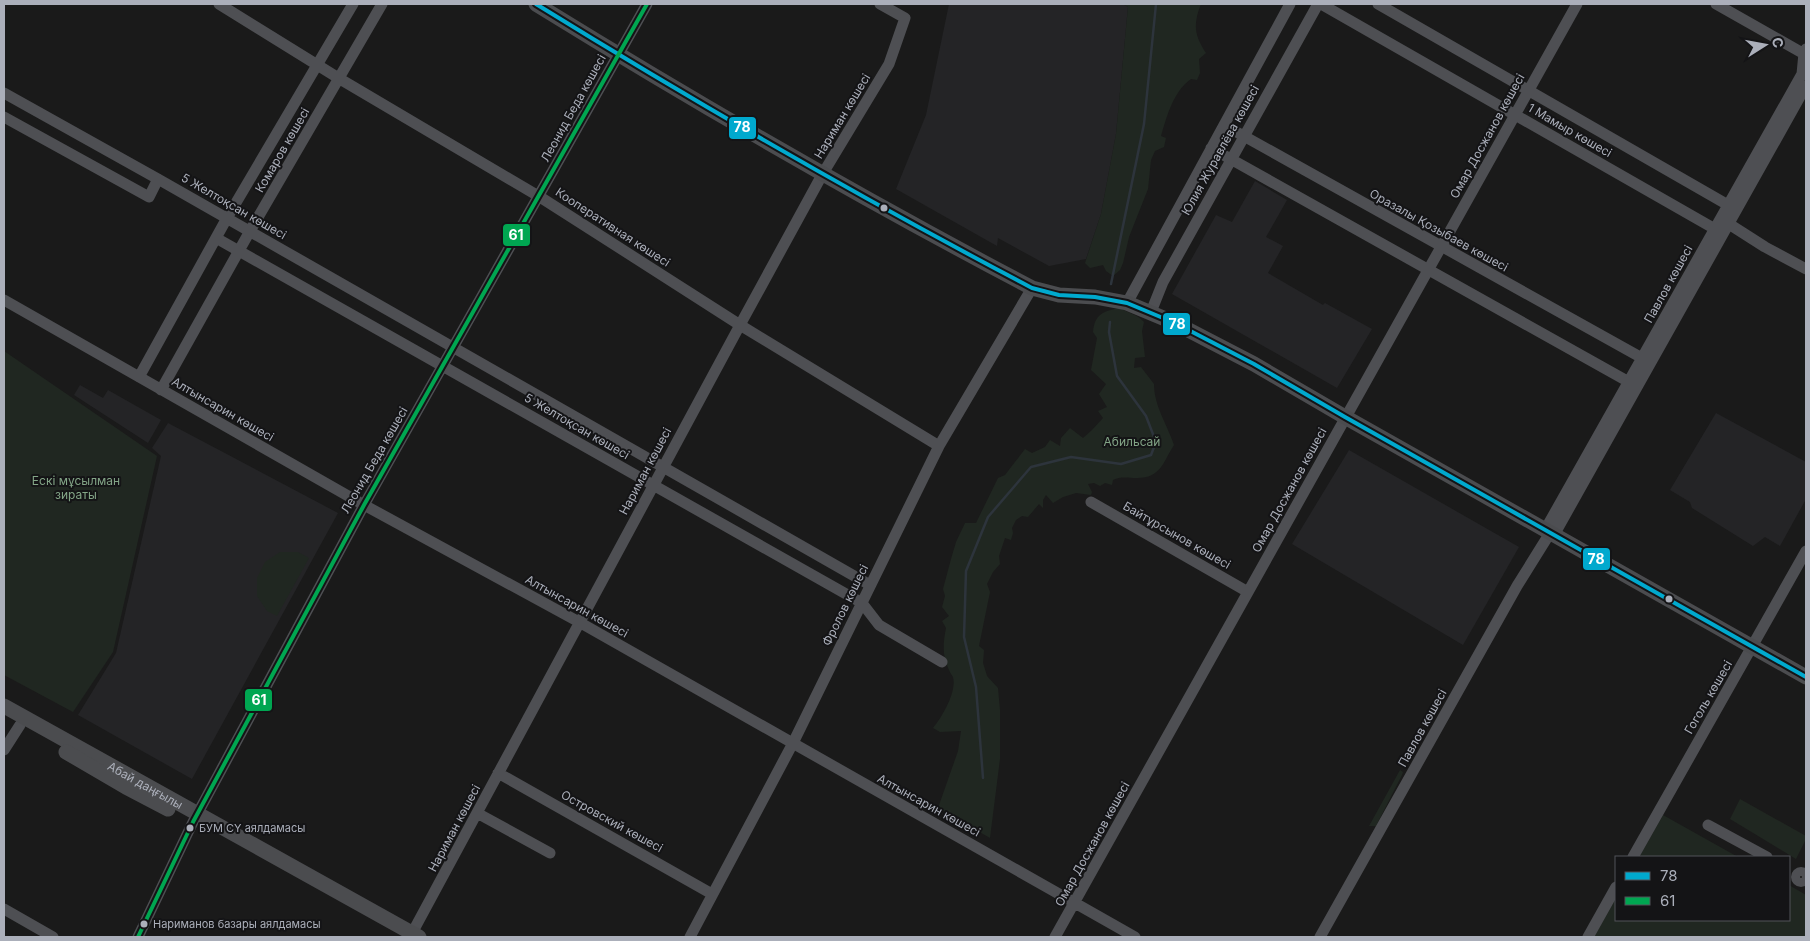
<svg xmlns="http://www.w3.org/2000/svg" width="1810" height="941" viewBox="0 0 1810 941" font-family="Inter,sans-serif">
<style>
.built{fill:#242426}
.green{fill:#202721}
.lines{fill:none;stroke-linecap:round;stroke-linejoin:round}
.stream{stroke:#2d343c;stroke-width:2.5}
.minor{stroke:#4e4f53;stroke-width:11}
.major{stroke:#4b4c4f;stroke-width:15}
.bus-1-casing{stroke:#141416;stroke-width:8}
.bus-2-casing{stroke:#141416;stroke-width:8}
.bus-1{stroke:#00a9ce;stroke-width:4}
.bus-2{stroke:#00a651;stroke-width:4}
.bus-dot{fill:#abafba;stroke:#141416;stroke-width:2}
.labels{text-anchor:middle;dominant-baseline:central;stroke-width:4;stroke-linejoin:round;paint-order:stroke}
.bus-label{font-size:11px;fill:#abafba;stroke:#141416;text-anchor:start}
.street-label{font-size:12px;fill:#abafba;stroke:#141416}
.park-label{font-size:12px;fill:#83a587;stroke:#141416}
.line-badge{stroke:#141416;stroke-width:2}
.badge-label{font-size:14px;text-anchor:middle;font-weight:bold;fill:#fff}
</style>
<rect width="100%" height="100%" fill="#1a1a1a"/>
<!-- built -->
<path class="built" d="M949,4h174l5,3 -12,127 -15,80 -15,45 -37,7 -51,-28 -1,8 -101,-57 30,-74z
M1255,181l32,19 -21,37 17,9 -15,27 55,32 2,-2 47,26 -35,59 -165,-94 44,-79 16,7z
M80,385l23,13 5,-8 53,30 -13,23 -74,-48z
M1716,413l90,49v37l-26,47 -15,-9 -12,9 -61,-38 -2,-6 -20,-12z
M168,423l170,90 -146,266 -114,-64 38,-62 45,-197 -9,-8z
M1349,450l170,97 -56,98 -171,-101z"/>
<!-- green -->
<path class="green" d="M1123,4h78c-8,20 -7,31 5,49l-7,6 1,14 -3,7 -6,-1c-18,13 -24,37 -30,57l5,2 -2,9 -9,4 -4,9 -3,29 -19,48 -6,26 -3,7 -7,6 -7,-5 -3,-6 -13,3 -5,-5 16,-49 15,-80 12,-127z
M1120,308c10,6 15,5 24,14l-2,9 3,26 -10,1 -1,10 7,-1 13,17c0,22 13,40 20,61 -11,17 -13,33 -37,33 -9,0 -16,-2 -24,2l-1,5 -7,-2 -5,3 -6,-3 -6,1 4,8 -1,3 -15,-2 -13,4 -10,6 -7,-8 -3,5v8l-4,-4 -11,13 -6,-1 -6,4 -4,8 1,5 -2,7 -6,-2 -6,18 1,8 -7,8 -6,12 3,8 -11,54 5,4 -1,13 4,13 11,12 2,22v49l-10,79 -52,-30 20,-57 3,-20 -21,1 -7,-4c9,-11 24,-36 20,-51 -1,-2 -3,-4 -4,-7 -7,-14 -6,-27 -3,-42l-4,-7 7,-5 -7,-9 3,-11 -2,-7 8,-30 5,-17 9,-19h11l22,-45 7,-3 20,-26 7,4 13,-6 5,-7 10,6 1,-8 9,-10 13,10 9,-8 11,-12 -5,-7 9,-4 -8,-13 7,-10 -15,-14 6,-32 -4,-6c2,-18 10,-21 27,-24z
M4,351l153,105 -44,196 -40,60 -69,-37z
M280,552h18l11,6 -32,58 -10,-5 -10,-15v-18l8,-16z
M1400,770l3,2 -1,3 -26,51h-7z
M1740,799l66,37v3l-10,20 -66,-40z
M1663,815l75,42h-99z
M1789,885l17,10v42h-212l22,-39v22h173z"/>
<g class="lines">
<!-- stream -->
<path class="stream" d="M1111,284l33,-160 12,-120
M983,778l-7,-91 -12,-50 2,-66 22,-54 43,-50 40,-10 50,7 30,-9 5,-13 -10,-26 -29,-40 -8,-44 1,-10"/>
<!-- minor -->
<path class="minor" d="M219,4l121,75 200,118 200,128 199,121
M1321,4l394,225 14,-5 36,23 41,22
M1378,4l350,201v8
M1716,4l90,51
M4,93l154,86 712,406
M4,117l145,80 9,-18
M1224,125l418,233
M1211,148l418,234
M216,238l646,365 17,22 63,37
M4,300l360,205 215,117 556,315
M1127,303l163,-299
M1151,312l12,-30 155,-278
M139,377l88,-159 126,-214
M161,390l89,-159 132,-227
M1091,502l157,90
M1545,530l257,-456 2,-21 2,-4
M1554,535l252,-449
M4,750l16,-25
M498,773l214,121
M477,813l73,40
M1708,825l59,32
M1633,857l173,-306
M1796.5 877a4.5 4.5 0 1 1 9 0a4.5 4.5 0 1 1-9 0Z
M4,909l49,28
M138,937l55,-115 171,-317 283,-501
M410,937l330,-612 82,-150 67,-111 16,-46 -25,-14
M690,937l103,-194 146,-297 93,-158
M1055,937l522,-933
M1320,937l197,-351 33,-53
M1588,937l28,-50"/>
<!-- major -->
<g class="major">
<path d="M536,4c162,100 327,195 496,284l27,7 36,2 32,6 48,20 79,41 91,53 461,260"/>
<path id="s1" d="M4,706l415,231"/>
<path d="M66,752l60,35 42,22"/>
</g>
<defs>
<path id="bus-1" d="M536,4c162,100 327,195 496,284l27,7 36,2 32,6 48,20 79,41 91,53 461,260"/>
<path id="bus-2" d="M138,937l55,-115 171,-317 283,-501"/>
</defs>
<!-- bus-1 casing -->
<use href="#bus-1" class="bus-1-casing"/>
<!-- bus-2 casing -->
<use href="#bus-2" class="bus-2-casing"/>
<!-- bus-1 -->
<use href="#bus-1" class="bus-1"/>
<!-- bus-2 -->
<use href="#bus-2" class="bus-2"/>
</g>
<!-- markers -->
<g class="bus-dot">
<circle cx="884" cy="208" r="4.5"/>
<circle cx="1669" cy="599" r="4.5"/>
<circle cx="190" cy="828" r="4.5"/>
<circle cx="144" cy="924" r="4.5"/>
</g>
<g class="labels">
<!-- bus labels -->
<g class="bus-label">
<text x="199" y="828">БУМ СҮ аялдамасы</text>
<text x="153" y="924">Нариманов базары аялдамасы</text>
</g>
<!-- street labels -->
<g class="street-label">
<text transform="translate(573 108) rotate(-61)">Леонид Беда көшесі</text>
<text transform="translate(842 116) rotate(-59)">Нариман көшесі</text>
<text transform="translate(1570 130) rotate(30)">1 Мамыр көшесі</text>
<text transform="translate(1487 136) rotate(-61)">Омар Досжанов көшесі</text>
<text transform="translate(282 150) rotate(-60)">Комаров көшесі</text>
<text transform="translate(1220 150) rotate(-61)">Юлия Журавлёва көшесі</text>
<text transform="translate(234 206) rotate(30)">5 Желтоқсан көшесі</text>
<text transform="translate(613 227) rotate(33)">Кооперативная көшесі</text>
<text transform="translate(1439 230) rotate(29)">Оразалы Қозыбаев көшесі</text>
<text transform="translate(1668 284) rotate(-61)">Павлов көшесі</text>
<text transform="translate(223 409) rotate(30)">Алтынсарин көшесі</text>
<text transform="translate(577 426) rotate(30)">5 Желтоқсан көшесі</text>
<text transform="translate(374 460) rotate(-60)">Леонид Беда көшесі</text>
<text transform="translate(645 471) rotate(-62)">Нариман көшесі</text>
<text transform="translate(1289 490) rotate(-61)">Омар Досжанов көшесі</text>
<text transform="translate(1177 535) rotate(30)">Байтұрсынов көшесі</text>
<text transform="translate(845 605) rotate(-64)">Фролов көшесі</text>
<text transform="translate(577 606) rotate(29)">Алтынсарин көшесі</text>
<text transform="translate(1708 697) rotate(-60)">Гоголь көшесі</text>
<text transform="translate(1422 728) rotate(-61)">Павлов көшесі</text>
<text stroke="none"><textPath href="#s1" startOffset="162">Абай даңғылы</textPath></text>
<text transform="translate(929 805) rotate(29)">Алтынсарин көшесі</text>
<text transform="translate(612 821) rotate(29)">Островский көшесі</text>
<text transform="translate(454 828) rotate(-62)">Нариман көшесі</text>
<text transform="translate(1092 844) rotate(-61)">Омар Досжанов көшесі</text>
</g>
<!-- park labels -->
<g class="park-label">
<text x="1132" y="441">Абильсай</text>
<text x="76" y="480">Ескі мұсылман<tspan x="76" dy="14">зираты</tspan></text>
</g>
</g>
<g class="line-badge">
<rect x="728" y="116" width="29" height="24" rx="5" fill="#00a9ce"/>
<rect x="502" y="223" width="29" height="24" rx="5" fill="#00a651"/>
<rect x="1162" y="312" width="29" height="24" rx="5" fill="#00a9ce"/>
<rect x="1582" y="547" width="29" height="24" rx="5" fill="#00a9ce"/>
<rect x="244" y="688" width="29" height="24" rx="5" fill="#00a651"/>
</g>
<g class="badge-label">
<text x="742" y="132">78</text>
<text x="516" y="240">61</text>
<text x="1177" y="329">78</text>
<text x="1596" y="564">78</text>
<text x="259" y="705">61</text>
</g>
<!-- border -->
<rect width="1810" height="941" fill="none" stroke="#abafba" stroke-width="10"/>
<!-- legend -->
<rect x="1615" y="856" width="175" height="65" fill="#141416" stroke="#505258"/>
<rect x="1625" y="872" width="25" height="8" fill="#00a9ce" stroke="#505258"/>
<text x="1660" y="881" font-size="15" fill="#abafba">78</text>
<rect x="1625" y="897" width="25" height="8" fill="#00a651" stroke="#505258"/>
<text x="1660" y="906" font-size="15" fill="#abafba">61</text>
<!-- north arrow -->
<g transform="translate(1765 45) rotate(79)" stroke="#141416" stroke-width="4" paint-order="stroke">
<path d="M0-4L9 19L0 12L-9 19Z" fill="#abafba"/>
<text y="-8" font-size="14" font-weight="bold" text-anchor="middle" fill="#abafba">С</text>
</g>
</svg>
